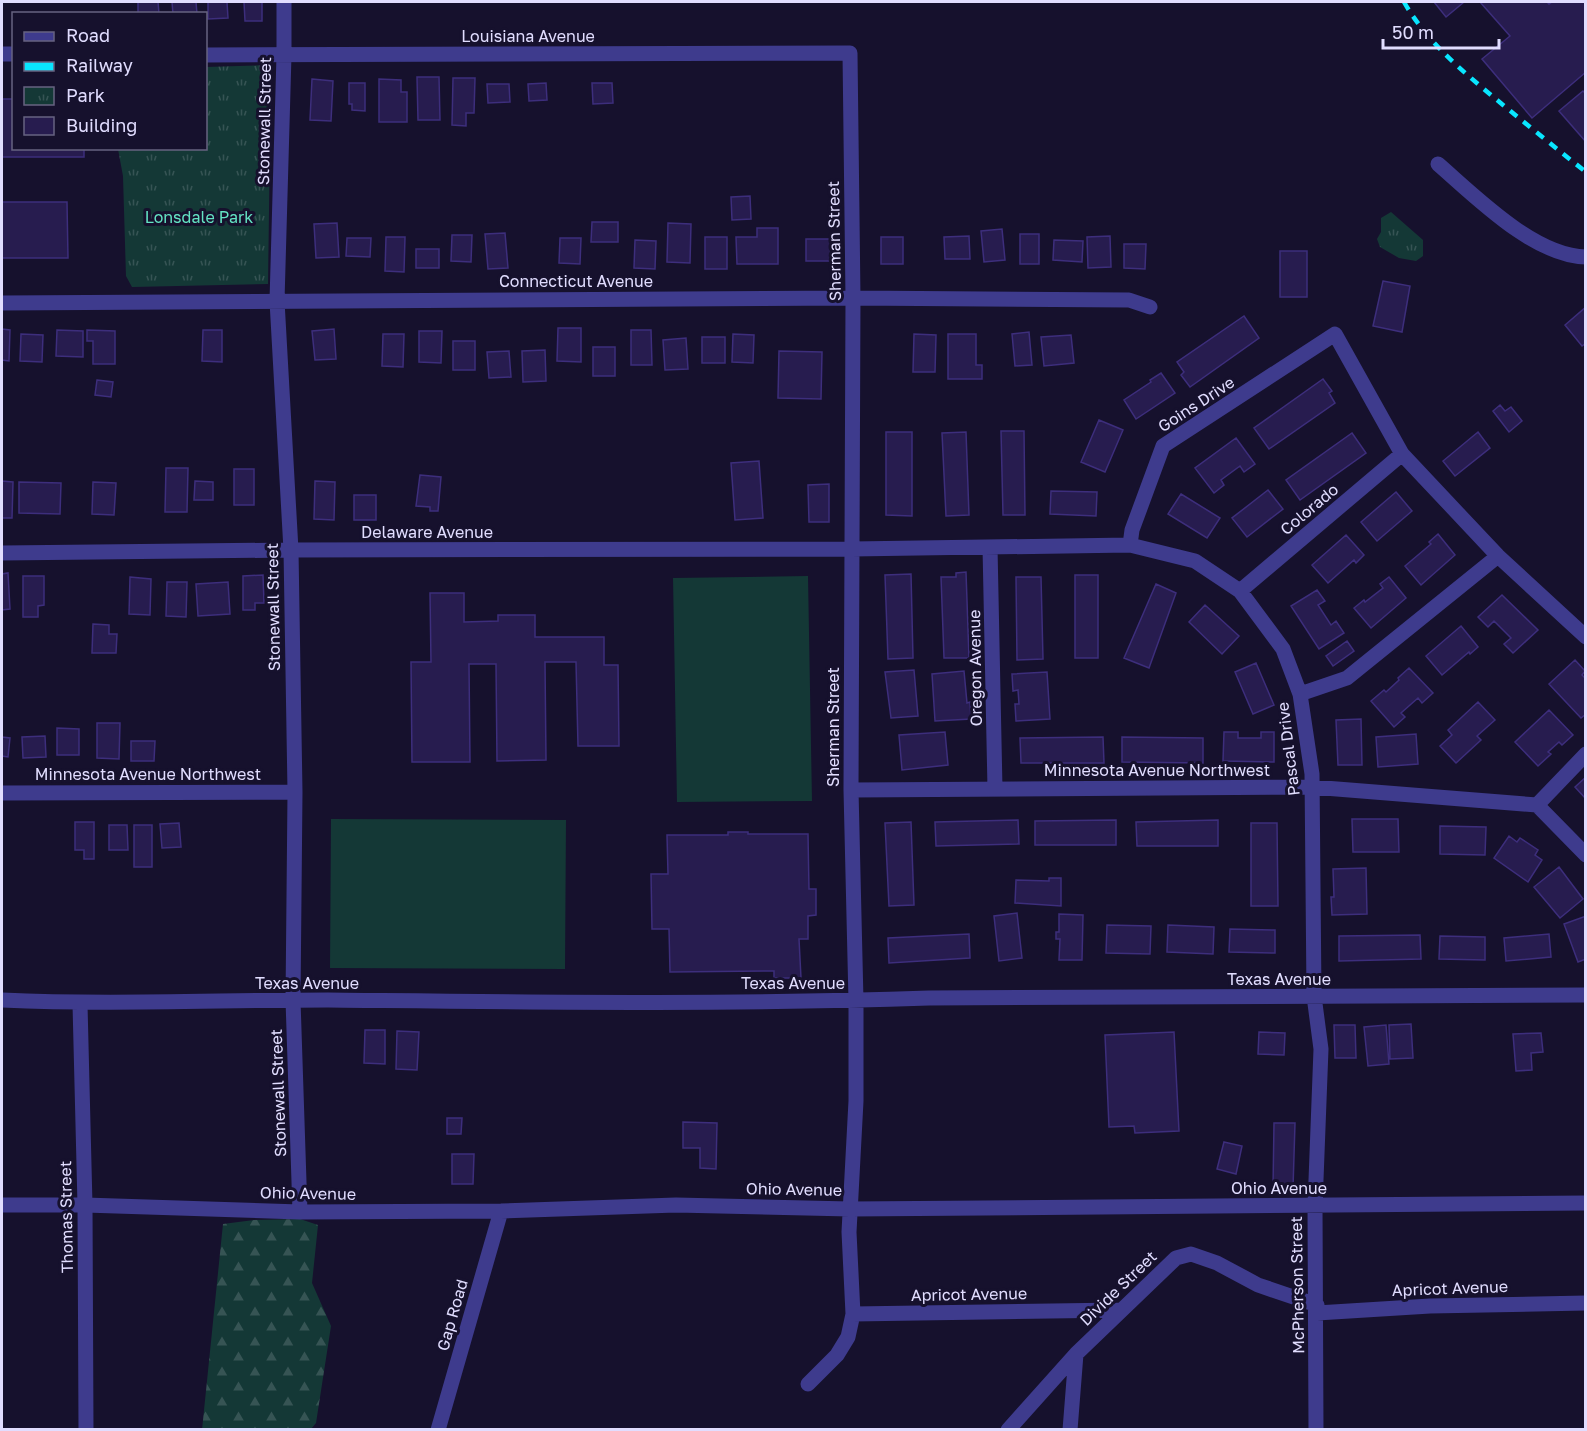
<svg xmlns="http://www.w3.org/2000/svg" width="1587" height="1431" viewBox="0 0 1587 1431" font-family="'Golos Text',sans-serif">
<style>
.forest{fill:url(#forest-firs)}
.park{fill:url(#park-tufts)}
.pitch{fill:#143836}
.building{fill:#271c4f;stroke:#3d2e7c;stroke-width:1.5}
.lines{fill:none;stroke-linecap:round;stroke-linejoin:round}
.minor{stroke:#3e3b8d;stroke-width:15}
.rail{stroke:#09e6ff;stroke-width:4.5;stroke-dasharray:9 8;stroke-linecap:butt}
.labels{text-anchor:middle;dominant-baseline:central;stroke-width:6;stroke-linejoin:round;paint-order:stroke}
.street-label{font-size:16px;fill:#e1ddff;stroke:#16112d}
.park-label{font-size:16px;fill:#64e4c4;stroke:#16112d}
</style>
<defs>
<pattern id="forest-firs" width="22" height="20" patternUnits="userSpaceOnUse" patternTransform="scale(1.5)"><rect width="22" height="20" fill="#143836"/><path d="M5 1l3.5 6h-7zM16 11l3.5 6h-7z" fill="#365454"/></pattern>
<pattern id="park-tufts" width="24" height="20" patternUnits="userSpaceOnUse" patternTransform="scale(1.5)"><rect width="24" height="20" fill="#143836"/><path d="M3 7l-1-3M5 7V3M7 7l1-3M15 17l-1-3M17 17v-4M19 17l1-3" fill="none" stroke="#365454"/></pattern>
</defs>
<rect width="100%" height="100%" fill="#16112d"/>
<!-- forest -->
<path class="forest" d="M300,1219l18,6 -6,58 19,43 -15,97 -5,6 -109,1 21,-206 31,-4z"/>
<!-- park -->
<path class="park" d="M271,65l-3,219 -136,3 -6,-11 -3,-100 -5,-27 88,-1v-81z
M1391,212l32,28v16l-7,5 -17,-3 -19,-11 -3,-8 4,-7v-14z"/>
<!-- pitch -->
<path class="pitch" d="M808,576l4,225 -135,1 -4,-224z
M331,819l235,1 -1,149 -235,-1z"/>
<!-- building -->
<path class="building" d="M138,2h20l1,12h-21z
M172,2h24l1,12h-24z
M208,2h19l1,16 -20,1z
M244,2h18v19h-17z
M1434,2h30l-18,15z
M1480,2h67l2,2 3,-2h34v70l-54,46 -50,-59 28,-23z
M417,77h22l1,43h-22z
M453,78h22l-1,35h-8v13l-14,-1z
M312,79l21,2 -2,40 -21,-1z
M379,79l22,1v12h6v30h-28z
M349,83h16v28l-13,-1v-6h-3z
M546,83l1,17 -18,1 -1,-17z
M592,83h20l1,20 -20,1z
M487,84h22l1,18 -22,1z
M1583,91l3,3v48l-27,-31z
M2,99h12v49h70v9h-82z
M750,196l1,23 -19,1 -1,-23z
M2,202h65l1,56h-66z
M592,222h26v20h-27z
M337,223l2,34 -23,1 -2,-34z
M668,223l23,1 -1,39 -23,-1z
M757,228h21v36h-41l-1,-27h21z
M1002,229l3,31 -21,2 -3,-31z
M505,233l3,35 -20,1 -3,-35z
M1020,234h19v30h-19z
M452,235h20l-1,27 -20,-1z
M969,236l1,23h-25l-1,-22z
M1110,236l1,31 -23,1 -1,-31z
M386,237h19l-1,35 -19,-1z
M705,237h22v32h-22z
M881,237h22v27h-22z
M347,238h24l-1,19 -24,-1z
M560,238h21l-1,26 -21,-1z
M806,239h28v22h-28z
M635,240l21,1 -1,28 -21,-1z
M1054,240l29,1 -1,21 -29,-2z
M1124,244h22l-1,25 -21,-1z
M416,249h23v19h-23z
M1280,251h27v46h-27z
M1383,281l27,5 -8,46 -29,-6z
M1586,307v36l-4,3 -17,-21z
M1244,316l15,22 -69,49 -9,-12 3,-3 -7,-10z
M558,328h23v34l-24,-1z
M2,329l8,1 -1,31 -7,-1z
M334,329l2,30 -21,1 -3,-29z
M57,330l26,1v26l-27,-1z
M87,330l28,1v33h-22v-23h-6z
M203,330h19v32l-20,-1z
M631,330h20l1,35h-21z
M419,331h23l-1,32 -22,-1z
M1029,332l3,33 -17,1 -3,-32z
M21,334l22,1 -1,27 -22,-1z
M383,334h21l-1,33 -21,-1z
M733,334l21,1 -1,28 -21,-1z
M914,334l22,1 -1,37h-22z
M948,334h28v31h6v14h-34z
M1071,335l3,28 -30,3 -3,-29z
M702,337h23v26h-23z
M686,338l2,31 -23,1 -2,-30z
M453,341h22v29h-22z
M593,347h22v29h-22z
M545,350l1,31 -23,1 -1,-31z
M509,351l2,26 -22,1 -2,-26z
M779,351l43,1 -1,47 -43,-1z
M1161,373l14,20 -39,26 -12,-19 27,-18 -1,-2z
M1323,379l9,12 -3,2 6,10 -66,46 -15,-21z
M97,380l16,2 -2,15 -16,-2z
M1500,405l5,6 6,-4 11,14 -13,11 -16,-21z
M1099,420l24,10 -18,42 -24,-10z
M1001,431h23l1,84h-22z
M886,432h26v84l-26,-1z
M966,432l3,83 -23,1 -4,-83z
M1478,432l12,16 -35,28 -12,-15z
M1352,433l14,20 -66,47 -14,-20z
M1236,438l19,26 -11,8 -4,-6 -19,14 3,5 -10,8 -19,-25z
M759,461l4,57 -28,2 -4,-57z
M166,468h22l-1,44h-22z
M234,469h20v36h-20z
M420,475l21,2 -3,34h-8v-4l-14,-1z
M2,481l11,1 -1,36h-10z
M195,481l18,1v18h-19z
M315,481l20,1 -1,38 -20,-1z
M19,482l42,1 -1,31 -41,-1z
M93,482l23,1 -2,32 -22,-1z
M829,484v38h-20l-1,-37z
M1268,490l15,19 -36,28 -15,-19z
M1051,491l46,1 -1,24 -46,-2z
M1396,492l16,19 -35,30 -16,-19z
M1181,494l39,24 -13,20 -39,-24z
M354,495h22v25h-22z
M1438,534l17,21 -34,30 -16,-19 26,-22 -2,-2z
M1346,535l18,20 -8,8 -2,-3 -26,23 -16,-18z
M966,572l3,86h-25l-3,-81h15v-4z
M8,573l2,36 -8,1v-36z
M911,574l2,84 -25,1 -3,-84z
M263,575l1,28h-9v7h-12v-34z
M1075,575h23v83h-23z
M23,576h21v29l-6,1v11h-15z
M130,577l21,2 -1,36 -21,-1z
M1016,577h25l2,82 -26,1z
M1389,577l17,21 -35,30 -17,-20 10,-8 1,2 18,-14 -3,-4z
M167,582h20l-1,35 -20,-1z
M228,582l2,32 -32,2 -2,-32z
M1156,584l20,9 -27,75 -25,-10z
M1317,590l8,11 -7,4 13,20 5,-4 8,12 -25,16 -28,-43z
M430,593h34v29l34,-1v-6h37v22h69v28h14l1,81h-41l-2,-84h-31l1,98 -49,1 -1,-97h-27l1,98h-58l-1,-100h20z
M1502,595l36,35 -25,23 -9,-9 7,-6 -17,-17 -6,6 -10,-10z
M1205,605l34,31 -17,18 -33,-32z
M93,624l16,1v9h8l-1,19h-24z
M1461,626l17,21 -8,7 -1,-2 -27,23 -16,-19z
M1347,641l7,10 -21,15 -7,-10z
M1575,660l10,11 -3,4 4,4v35l-5,4 -32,-34z
M1256,663l18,42 -21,9 -18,-42z
M1409,668l24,25 -11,10 -4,-5 -17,15 4,4 -11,10 -23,-26 13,-11 2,2 13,-12 -1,-2z
M914,670l4,46 -27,2 -6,-46z
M964,671l3,32 3,-1 1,17 -36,2 -3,-47z
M1047,672l3,47 -34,2 -1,-17h4l-1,-14 -5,1 -1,-17z
M1478,702l17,18 -18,16 4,4 -25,23 -16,-17 12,-11 -4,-5z
M1549,710l24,25 -11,10 -3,-3 -11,10 3,2 -13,12 -23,-24z
M1361,719l1,46h-24l-2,-45z
M97,723h23l-1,36 -22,-1z
M57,728l22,1v26h-22z
M945,732l3,33 -46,5 -3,-35z
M1224,732h14v6h23v-6h13v30l-51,-1z
M1416,734l2,30 -40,3 -2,-30z
M45,736l1,21 -23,1 -1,-21z
M2,737l8,1 -2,19 -6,-1z
M1103,737l1,26h-83l-1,-25z
M1122,737l81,1v25l-81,-1z
M131,741h24l-1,20h-23z
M1586,777v22l-11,-12z
M1352,819h46l1,33h-46z
M1018,820l1,24 -83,2 -1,-24z
M1116,820v25h-81v-24z
M1218,820v26h-81l-1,-24z
M75,822h19v37h-10v-9h-9z
M911,822l3,83 -25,1 -4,-83z
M179,823l2,24 -19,1 -2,-24z
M1251,823h26l1,83h-27z
M109,825h18l1,25h-19z
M134,825h18v42h-18z
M1440,826l46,1 -1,28 -45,-1z
M728,832h20v2h60l1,55h7v26l-8,1v23h-9l2,39h-27v-7l-104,1 -1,-43h-17l-1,-55h17l-1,-39h61z
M1509,836l8,6 3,-4 18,12 -3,5 7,5 -14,22 -34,-24z
M1559,867l24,32 -23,19 -26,-31z
M1366,868l1,46 -35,1 -1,-18h3l-1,-28z
M1049,878h12v28l-46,-3 1,-23 33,1z
M1017,913l5,45 -23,3 -5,-45z
M1059,914l24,1 -1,45h-23l1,-21h-4v-7h3z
M1586,916v43l-8,3 -14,-38z
M1107,925l44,1 -1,28 -44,-1z
M1168,925l46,2 -1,27 -46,-2z
M1230,929l45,1v23l-46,-1z
M969,934l1,24 -81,5 -1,-25z
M1549,934l2,23 -45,4 -2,-23z
M1420,935l1,24 -82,2v-25z
M1440,936l45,1v23l-46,-1z
M1411,1024l2,34 -23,1 -1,-34z
M1334,1025h21l1,33h-21z
M1386,1025l3,39 -21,2 -4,-39z
M365,1030h20v34l-21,-1z
M397,1031l22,1 -2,38 -21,-1z
M1174,1032l5,99 -44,2 -1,-7 -25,1 -4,-92z
M1259,1032l26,1 -1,22 -26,-1z
M1541,1033l2,19 -12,1 1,17 -16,1 -3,-37z
M447,1118h15l-1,16h-14z
M683,1122l34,1 -1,46 -16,-1v-20h-17z
M1274,1123h21l-2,65h-20z
M1224,1142l18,4 -6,28 -19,-5z
M452,1154h22l-1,30h-21z"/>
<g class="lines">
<!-- minor -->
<path class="minor" d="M284,2v53l-7,246 14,249 4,242 -2,208 7,212
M2,54h12
M206,55l644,-2 3,245 -2,492 5,211v100l-7,131 4,82 -5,23 -11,18 -29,29
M1438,164c38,33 96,92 148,93
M2,303l851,-5 276,2 21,7
M1130,545l2,-15 31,-84 172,-112 67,120 96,102 88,81
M990,547l5,242
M2,553l289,-3 561,-1 278,-4 65,16 45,30 43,58 17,45 12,80 2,222 7,53 -6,157 1,224
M1240,591l162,-137
M1300,694l47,-16 151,-122
M851,790l461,-3 225,18 49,50
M2,793l293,-1
M1537,805l49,-51
M2,1000c108,5 217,0 326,0 200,2 401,5 601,-2l657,-3
M80,1004l5,201 1,225
M2,1205h83l215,7 201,-1 175,-6 174,4 736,-6
M1317,1313l113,-7 156,-3
M853,1314l268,-4
M438,1430l63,-219
M1008,1430l68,-76 100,-96 15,-4 26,9 41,22 59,20
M1070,1430l6,-76"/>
<!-- rail -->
<path class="rail" d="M1404,2c24,42 62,72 99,103 27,22 55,45 83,67"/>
</g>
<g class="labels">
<!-- street labels -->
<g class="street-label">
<text x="528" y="36">Louisiana Avenue</text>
<text transform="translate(264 121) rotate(-89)">Stonewall Street</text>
<text transform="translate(834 241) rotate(-91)">Sherman Street</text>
<text x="576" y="281">Connecticut Avenue</text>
<text transform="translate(1196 404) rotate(-33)">Goins Drive</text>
<text transform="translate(1309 509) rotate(-40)">Colorado</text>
<text x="427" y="532">Delaware Avenue</text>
<text transform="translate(273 607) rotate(-91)">Stonewall Street</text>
<text transform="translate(975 668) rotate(-91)">Oregon Avenue</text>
<text transform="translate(833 727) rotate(-90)">Sherman Street</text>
<text transform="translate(1288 749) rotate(-97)">Pascal Drive</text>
<text x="1157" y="770">Minnesota Avenue Northwest</text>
<text x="148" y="774">Minnesota Avenue Northwest</text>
<text x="1279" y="979">Texas Avenue</text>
<text x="307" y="983">Texas Avenue</text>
<text x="793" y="983">Texas Avenue</text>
<text transform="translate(278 1093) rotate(-92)">Stonewall Street</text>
<text x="1279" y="1188">Ohio Avenue</text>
<text transform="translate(794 1189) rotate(1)">Ohio Avenue</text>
<text transform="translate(308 1193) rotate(1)">Ohio Avenue</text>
<text transform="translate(66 1217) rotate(-91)">Thomas Street</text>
<text transform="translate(1297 1285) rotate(-91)">McPherson Street</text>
<text transform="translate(1118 1288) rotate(-44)">Divide Street</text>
<text transform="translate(1450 1288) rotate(-2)">Apricot Avenue</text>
<text transform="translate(969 1294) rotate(-1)">Apricot Avenue</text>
<text transform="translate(452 1315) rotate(-74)">Gap Road</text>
</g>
<!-- park labels -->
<g class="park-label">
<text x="199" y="217">Lonsdale Park</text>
</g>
</g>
<!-- border -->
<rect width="1587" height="1431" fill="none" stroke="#e1ddff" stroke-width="6"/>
<!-- legend -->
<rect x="12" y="12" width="195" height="138" fill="#16112d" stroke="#676381" stroke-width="1.5"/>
<rect x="24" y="32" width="30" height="9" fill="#3e3b8d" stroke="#676381" stroke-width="1.5"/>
<text x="66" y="42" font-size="18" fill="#e1ddff">Road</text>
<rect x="24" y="62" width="30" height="9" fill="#09e6ff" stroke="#676381" stroke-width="1.5"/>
<text x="66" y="72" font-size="18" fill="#e1ddff">Railway</text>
<rect x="24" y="87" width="30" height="18" fill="url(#park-tufts)" stroke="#676381" stroke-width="1.5"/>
<text x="66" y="102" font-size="18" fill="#e1ddff">Park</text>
<rect x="24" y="117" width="30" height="18" fill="#271c4f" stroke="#676381" stroke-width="1.5"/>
<text x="66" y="132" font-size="18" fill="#e1ddff">Building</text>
<!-- scale -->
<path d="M1383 39v9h116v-9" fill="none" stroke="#e1ddff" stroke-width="3"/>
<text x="1392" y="39" font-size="18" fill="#e1ddff" stroke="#16112d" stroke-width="4.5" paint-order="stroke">50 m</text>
</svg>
